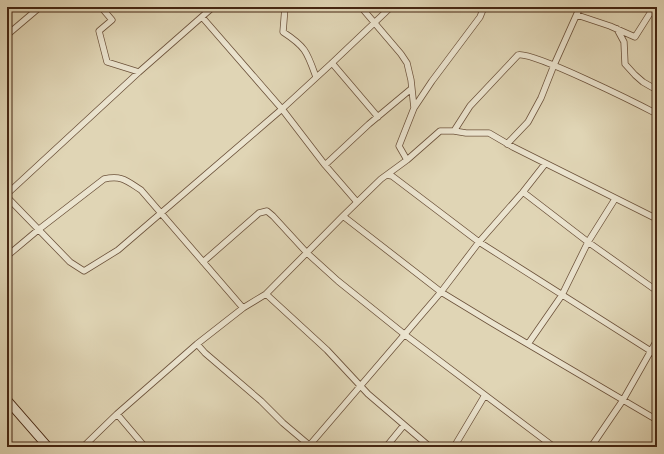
<svg xmlns="http://www.w3.org/2000/svg" width="664" height="454" viewBox="0 0 664 454" font-family="'IM FELL English',serif">
<style>
.lines{fill:none;stroke-linecap:round;stroke-linejoin:round}
.street-casing{stroke:#6c523b;stroke-width:7}
.secondary-casing{stroke:#452612;stroke-width:10}
.street{stroke:#ebe4cf;stroke-width:5.5}
.secondary{stroke:#ebe4cf;stroke-width:8}
</style>
<rect width="100%" height="100%" fill="#e0d5b5"/>
<filter id="stains"><feTurbulence type="fractalNoise" baseFrequency=".005" numOctaves="4"/><feColorMatrix values="0 0 0 0 .2 0 0 0 0 .09 0 0 0 0 .02 0 0 0 .5 -.17"/></filter>
<radialGradient id="worn" r=".72"><stop offset=".6" stop-color="#630" stop-opacity="0"/><stop offset="1" stop-color="#630" stop-opacity=".3"/></radialGradient>
<g class="lines">
<defs>
<path id="street" d="M101,7l11,13 -13,11 8,31 32,10
M285,7l-2,25c23,15 24,20 33,45
M361,7l40,47 6,9 4,17 3,28 -15,38 8,14
M577,15l33,11 25,11 19,-30
M202,17l80,92 43,56 32,37
M617,29l7,13 1,22 10,11 8,7 14,8
M7,35l33,-28
M332,63l46,54
M414,108l18,-27 48,-64 4,-10
M454,131l12,2h23l24,14 144,72
M507,144l21,-22 13,-24 13,-33 26,-58
M325,165l44,-41 42,-35
M387,175l5,1 4,3 83,63 178,113
M523,192l65,50 69,49
M7,194l132,-122 74,-65
M7,197l63,65 14,9 34,-21 164,-141 50,-46 59,-56
M343,216l98,76 51,31 165,97
M7,256l31,-26 66,-51c18,-4 23,2 37,11l102,118
M203,262l56,-49 8,-2 6,5 34,37 31,28 66,53 150,113
M266,294l61,56 41,44 62,53
M197,344l8,9 56,48 22,22 26,22
M528,344l34,-49 26,-53 27,-43
M117,414l28,33
M83,447l34,-33 80,-70 46,-36 23,-14 77,-78 38,-37 26,-19 33,-29h14l16,-25 48,-51c14,-4 120,49 139,59
M308,447l133,-155 38,-50 44,-50 22,-28
M386,447l18,-22
M454,447l31,-52
M591,447l32,-47 34,-60"/>
<path id="secondary" d="M7,400l41,47"/>
</defs>
<!-- street casing -->
<use href="#street" class="street-casing"/>
<!-- secondary casing -->
<use href="#secondary" class="secondary-casing"/>
<!-- street -->
<use href="#street" class="street"/>
<!-- secondary -->
<use href="#secondary" class="secondary"/>
</g>
<!-- margin -->
<rect width="664" height="454" fill="none" stroke="#e0d5b5" stroke-width="24"/>
<rect x="8" y="8" width="648" height="438" fill="none" stroke="#452612" stroke-width="2"/>
<rect x="12" y="12" width="640" height="430" fill="none" stroke="#452612"/>
<rect width="100%" height="100%" filter="url(#stains)"/>
<rect width="100%" height="100%" fill="url(#worn)"/>
</svg>
